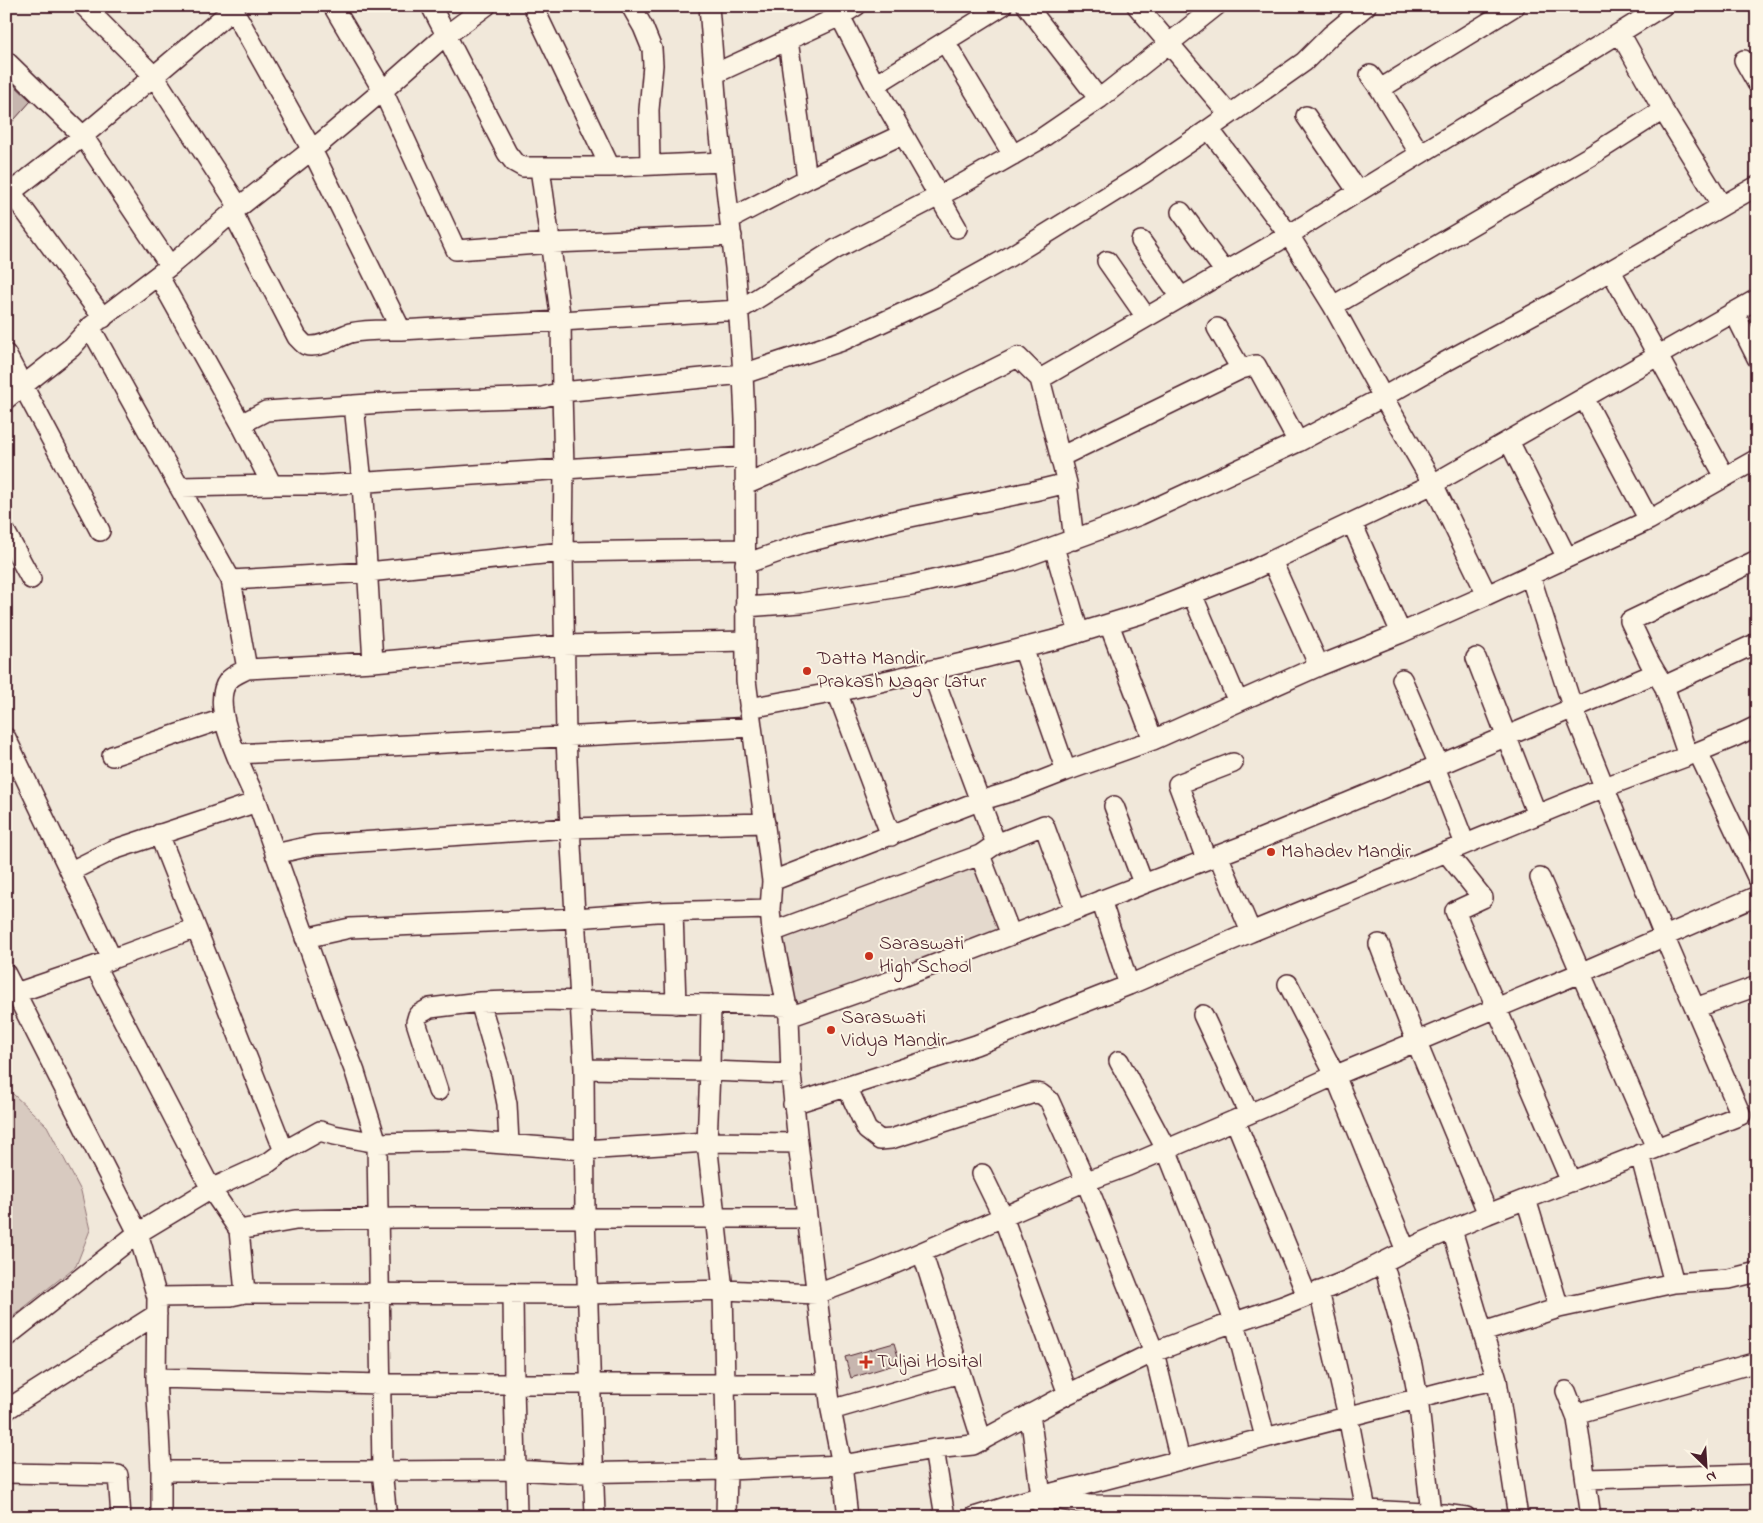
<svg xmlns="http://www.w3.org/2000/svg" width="1763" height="1523" viewBox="0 0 1763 1523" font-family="'Indie Flower',sans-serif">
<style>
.built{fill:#e4d9cd}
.green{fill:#d8cac0;stroke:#917476}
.building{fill:#c7b6af;stroke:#4a1f2b}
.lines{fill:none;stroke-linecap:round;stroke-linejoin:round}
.minor-casing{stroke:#4a1f2b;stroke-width:22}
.minor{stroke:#fcf5e5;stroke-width:19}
.poi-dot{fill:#c8321e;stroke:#fcf5e5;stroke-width:2}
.labels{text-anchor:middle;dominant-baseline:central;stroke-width:4;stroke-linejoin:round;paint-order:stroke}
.poi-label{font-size:20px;fill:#4a1f2b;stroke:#fcf5e5;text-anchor:start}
</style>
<rect width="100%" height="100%" fill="#f1e8da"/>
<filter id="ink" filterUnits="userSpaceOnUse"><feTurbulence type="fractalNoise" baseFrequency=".02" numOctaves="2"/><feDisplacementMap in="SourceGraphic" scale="10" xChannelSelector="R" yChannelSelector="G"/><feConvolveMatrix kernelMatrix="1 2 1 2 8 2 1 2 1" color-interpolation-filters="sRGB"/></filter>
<g filter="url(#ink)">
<!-- built -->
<path class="built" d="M980,855l31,80 -222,82 -11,-88z"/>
<!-- green -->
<path class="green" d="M6,1091l7,3 34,32 34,65 9,39 -14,36 -70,56z"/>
<!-- building -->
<path class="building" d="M6,77l25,24 -25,28z
M894,1343l6,20 -49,15 -6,-21z"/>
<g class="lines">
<defs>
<path id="minor" d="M84,6l70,70 79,-67 79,141 89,180 160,-9 1,71 181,-18 99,-33 93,-43 74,-41 134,-83 66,-45 95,-67 27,-27 35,-29
M333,6l50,85 73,159 96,-7 180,-7
M431,6l76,147 7,9 9,5h87l113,-5
M533,6l77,161
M631,6l12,21 9,22 1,16 -4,45 1,55
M709,6l8,103 19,167 7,98 2,46 1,260 26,201 -2,28 2,23 17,85 2,57 7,69 33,267 11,55 6,52
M1027,6l72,93
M1137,6l92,108
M840,16l16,-10
M788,40l19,139 96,-45
M945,42l68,113
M1744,60l13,23
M6,61l77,75 71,-60 85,131
M714,74l126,-58 35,69 127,-79
M1370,75l10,14 135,-83
M875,85l82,143
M1380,89l40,65
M1663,110l59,96 35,-20
M1306,116l52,76
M1209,129l80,106c123,-78 250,-151 374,-229
M540,168l21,153 178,-11 97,-61 126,-65 77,-44 60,-41 117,-93
M11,192l92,126
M6,196l77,-60 87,130
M1722,206l-166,96 -111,60 -62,35 50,87 324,-185
M1181,212l44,60
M233,213l64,124c4,4 7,9 13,9 13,1 28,-9 40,-13 17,-4 34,-3 51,-3
M730,219l77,-40
M1141,241l40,56
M1107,261l39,56
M1611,271l114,206
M158,275l83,149 31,61h51l422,-28
M1333,306l259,-151 71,-45 -43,-77
M1734,312l23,46
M90,327l141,253 16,89 126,-7 190,-17 183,-4
M6,354l94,177
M6,399l66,-52 18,-20 80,-61 69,-59 84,-66 65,-55 52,-46 46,-34
M354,405l8,78 11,179
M241,424l25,-13 132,-9 145,-5 19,-5 2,77 -1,83 182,-3
M1060,457l181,-88 -24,-41
M745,485c93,-40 183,-83 273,-128l22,22
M180,487l92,-2
M1649,520l108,-61
M6,533l25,46
M1074,540l-7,-57 -27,-104 249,-144 44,71 50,91 -85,45
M1054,547l25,86
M1567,558l82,-38 -65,-122
M745,564l62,-22 94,-23 133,-28 33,-8
M231,580l137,-8 195,-20 3,185 4,91 195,-5
M1487,595l80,-37 -58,-117
M745,607l56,-4 111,-18 102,-24 126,-46 158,-73 -42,-77 -15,4
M1476,658l61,157
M1319,666l82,-33 -49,-110
M247,669c-7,4 -14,6 -19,12 -20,25 18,95 29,121
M931,670l65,174 -16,11 31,80
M1656,673l-7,-12 -19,-40 127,-61
M1402,679l37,86
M837,692l54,144
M1238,702l81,-36 -47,-105
M749,708l88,-16 147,-34 78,-20 85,-26 101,-40 185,-88 54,111 -86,38
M6,738l106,221 -17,7 116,223 57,-26 16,-12
M1153,740l85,-38 -46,-108
M1698,752l59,125
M236,754l516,-27
M112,756l111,-37
M1688,756l46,-19 23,-11
M1435,767l30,77
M1066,771l87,-31 -44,-116
M1114,806l29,77
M159,834l125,317 36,-20 14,4 43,8 5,328 134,-1 1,47
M996,844l48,-19 31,85
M1446,852l37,46 -28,13 116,271
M275,854l40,-9 255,-17 14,241 1,148 10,300
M1206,859l-28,-75 55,-21
M71,871l42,-21 144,-48 71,199 27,71 22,71 88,-2 119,9 123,-8 3,-71 -126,-2
M1540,878l116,270
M772,881l207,-80 41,-12 46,-18 -43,-123
M673,912l3,92
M772,932l208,-77
M1251,932l354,-145 83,-31 -24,-70
M305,938l45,-10 226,-10 80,-6 114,-3
M1379,944l37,97 72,173
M112,959l84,-31
M6,974l132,259 -132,104
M1288,984l47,91 71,176
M1129,985l122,-53 -33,-77
M16,993l79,-27
M711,1004l-1,67 81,3
M1695,1008l62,-22
M1203,1015l46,99
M789,1017l113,-40 348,-134 184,-76 222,-94 8,13 93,-43
M1119,1061l47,88 69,174 30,114
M847,1087l20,43 13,10 11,-1 143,-46 7,1 8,6 37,82 68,170 -86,42
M438,1091l-22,-69 2,-7 12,-7 50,-6
M793,1104l183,-59 153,-60 -28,-85
M1235,1120l72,176
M509,1143l-2,-39 -6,-30 -21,-72 63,-2 245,6
M239,1230l6,63 343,1 135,-4 -16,-148 91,1
M1452,1230l45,150
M922,1252l60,189
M1383,1262l29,103 6,33 13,115
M1674,1283l55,-4 28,-7
M1319,1291l29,125 18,94
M245,1293l-14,3 -74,1 -19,-64 73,-44 28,41 57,-10 102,-2h409
M513,1293l1,91h211l-2,-94 94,4 61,-23 201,-87 49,-18 144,-62 55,-25 253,-106 177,-77
M157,1297l-1,81 225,6h133l2,86 52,3 159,-3 -2,-86h103
M1559,1308l115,-25 -34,-129
M1483,1332l76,-24 -33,-109
M156,1378l5,93v46
M1566,1391l11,28 14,98
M6,1410l151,-96
M831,1410l129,-37
M1575,1414l182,-52
M934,1449l11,68
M1180,1460l-26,-108 63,-24 66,-22 65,-26 75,-38 65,-28 253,-99 -77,-179 -91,-227 -43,-134
M161,1471h221l5,46
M6,1473l112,2 3,42
M1586,1479l171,-5
M1041,1496l429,-111 27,-5 21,137
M1041,1496l3,21
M1048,1498l42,7 112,1 164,4 78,4 22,3
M726,1517l1,-47 115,-5 92,-16 39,-4 95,-51 -65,-177 -21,-43
M974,1517l67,-21 -11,-82"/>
</defs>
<!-- minor casing -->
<use href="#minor" class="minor-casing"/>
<!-- minor -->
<use href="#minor" class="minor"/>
</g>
</g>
<!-- markers -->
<g class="poi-dot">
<circle cx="807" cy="671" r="5"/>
<circle cx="1271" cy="852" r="5"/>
<circle cx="869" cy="956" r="5"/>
<circle cx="831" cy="1030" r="5"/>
<path d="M863.5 1354.5h5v5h5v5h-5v5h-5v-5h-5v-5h5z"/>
</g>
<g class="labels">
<!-- poi labels -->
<g class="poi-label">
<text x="817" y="659">Datta Mandir<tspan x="817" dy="23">Prakash Nagar Latur</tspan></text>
<text x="1281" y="852">Mahadev Mandir</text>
<text x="879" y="944">Saraswati<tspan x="879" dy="23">High School</tspan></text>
<text x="841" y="1018">Saraswati<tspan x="841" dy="23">Vidya Mandir</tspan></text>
<text x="877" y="1362">Tuljai Hosital</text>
</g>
</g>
<!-- margin -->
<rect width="1763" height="1523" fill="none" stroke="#fcf5e5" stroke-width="25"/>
<rect x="12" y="12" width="1738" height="1498" fill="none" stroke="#4a1f2b" stroke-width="2" filter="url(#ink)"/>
<!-- north arrow -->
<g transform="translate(1706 1466) rotate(155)" stroke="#fcf5e5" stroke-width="4" paint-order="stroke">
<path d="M0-4L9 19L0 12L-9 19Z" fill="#4a1f2b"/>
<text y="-8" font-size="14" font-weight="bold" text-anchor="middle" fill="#4a1f2b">N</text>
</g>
</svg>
